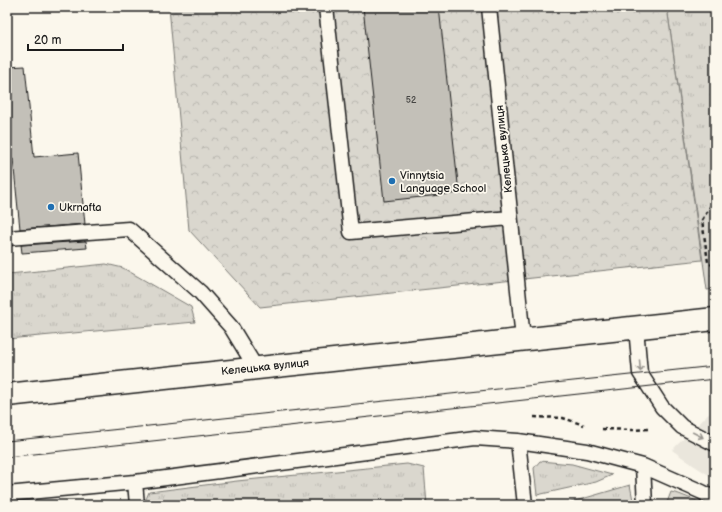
<svg xmlns="http://www.w3.org/2000/svg" width="722" height="512" viewBox="0 0 722 512" font-family="'Balsamiq Sans',sans-serif">
<style>
.built{fill:#eae6dc}
.grass{fill:url(#grass-tufts);stroke:#7b7a75}
.forest{fill:url(#forest-crowns);stroke:#7b7a75}
.building{fill:#c3c0b8;stroke:#1c1c1c}
.lines{fill:none;stroke-linecap:round;stroke-linejoin:round}
.lane-casing{stroke:#1c1c1c;stroke-width:17}
.secondary-casing{stroke:#1c1c1c;stroke-width:25}
.path{stroke:#1c1c1c;stroke-width:2.5;stroke-dasharray:4 3;stroke-linecap:butt}
.lane{stroke:#fbf7ec;stroke-width:14}
.secondary{stroke:#fbf7ec;stroke-width:22}
.tram{stroke:#1c1c1c;stroke-width:1}
.oneway{stroke:#97948e}
.poi-dot{fill:#1f6fb2;stroke:#fbf7ec;stroke-width:1.5}
.labels{text-anchor:middle;dominant-baseline:central;stroke-width:3.5;stroke-linejoin:round;paint-order:stroke}
.number-label{font-size:9px;fill:#464543}
.street-label{font-size:11px;fill:#1c1c1c;stroke:#fbf7ec}
.poi-label{font-size:11px;fill:#1c1c1c;stroke:#fbf7ec;text-anchor:start}
</style>
<defs>
<pattern id="grass-tufts" width="24" height="20" patternUnits="userSpaceOnUse"><rect width="24" height="20" fill="#dad7ce"/><path d="M3 7l-1-3M5 7V3M7 7l1-3M15 17l-1-3M17 17v-4M19 17l1-3" fill="none" stroke="#bab8b0"/></pattern>
<pattern id="forest-crowns" width="20" height="18" patternUnits="userSpaceOnUse"><rect width="20" height="18" fill="#dad7ce"/><path d="M2 6a3 3 0 1 1 6 0M12 15a3 3 0 1 1 6 0" fill="none" stroke="#bab8b0"/></pattern>
</defs>
<rect width="100%" height="100%" fill="#fbf7ec"/>
<filter id="ink" filterUnits="userSpaceOnUse"><feTurbulence type="fractalNoise" baseFrequency=".025" numOctaves="2"/><feDisplacementMap in="SourceGraphic" scale="8" xChannelSelector="R" yChannelSelector="G"/><feConvolveMatrix kernelMatrix="1 2 1 2 8 2 1 2 1" color-interpolation-filters="sRGB"/></filter>
<g filter="url(#ink)">
<!-- built -->
<path class="built" d="M715,408v71l-22,-14 -21,-15z"/>
<!-- grass -->
<path class="grass" d="M667,7h48v282l-8,1z
M106,264l17,4 68,39 4,15 -188,17v-62l2,-3z
M540,461l32,3 40,11 -16,7 -59,13 -3,-27z
M407,464l17,4 3,37h-280l-1,-6 3,-7 88,-11z
M630,485l4,20h-80l21,-4z
M671,492l8,2 28,11h-41z"/>
<!-- forest -->
<path class="forest" d="M169,7h498l35,253 -442,47 -71,-77z"/>
<!-- building -->
<path class="building" d="M363,7h76l20,186 -75,8z
M25,66l9,91 44,-4 7,71 -65,5 -7,-70 -6,1v-93z
M86,241l1,7 -65,5 -1,-8z"/>
<g class="lines">
<defs>
<path id="lane" d="M326,7l25,225 159,-14
M489,7l34,332
M7,238l122,-9 71,63 31,35 25,41
M636,327l4,46 22,34 20,20 33,17
M518,441l7,64
M643,466l2,39
M135,482l2,23
M7,494l128,-12 340,-44 43,3 69,10 56,15 59,26 13,7"/>
<path id="secondary" d="M7,395l708,-76"/>
</defs>
<!-- lane casing -->
<use href="#lane" class="lane-casing"/>
<!-- secondary casing -->
<use href="#secondary" class="secondary-casing"/>
<!-- path -->
<path class="path" d="M715,199l-13,21 6,42 7,5
M534,417l29,1 21,7
M602,429l30,1 17,-1"/>
<!-- lane -->
<use href="#lane" class="lane"/>
<!-- secondary -->
<use href="#secondary" class="secondary"/>
<!-- tram -->
<path class="tram" d="M7,441l708,-75
M7,457l708,-78"/>
</g>
<!-- one-way arrows -->
<defs><path id="oneway-shaft" d="M-6 0H5M1.5-3L5.5 0L1.5 3" fill="none" stroke-width="1.6" stroke-linecap="round" stroke-linejoin="round"/></defs>
<g class="oneway">
<use href="#oneway-shaft" transform="translate(640 366) rotate(85)"/>
<use href="#oneway-shaft" transform="translate(698 435) rotate(27)"/>
</g>
</g>
<!-- markers -->
<g class="poi-dot">
<circle cx="392" cy="181" r="4"/>
<circle cx="51" cy="207" r="4"/>
</g>
<g class="labels">
<!-- number labels -->
<g class="number-label">
<text x="411" y="100">52</text>
</g>
<!-- street labels -->
<g class="street-label">
<text transform="translate(504 149) rotate(-96)">Келецька вулиця</text>
<text transform="translate(265 367) rotate(-6)">Келецька вулиця</text>
</g>
<!-- poi labels -->
<g class="poi-label">
<text x="400" y="175">Vinnytsia<tspan x="400" dy="13">Language School</tspan></text>
<text x="59" y="207">Ukrnafta</text>
</g>
</g>
<!-- margin -->
<rect width="722" height="512" fill="none" stroke="#fbf7ec" stroke-width="24"/>
<rect x="12" y="12" width="698" height="488" fill="none" stroke="#1c1c1c" stroke-width="1.5" filter="url(#ink)"/>
<!-- scale -->
<path d="M28 44v6h95v-6" fill="none" stroke="#1c1c1c" stroke-width="2"/>
<text x="34" y="44" font-size="12" fill="#1c1c1c" stroke="#fbf7ec" stroke-width="3" paint-order="stroke">20 m</text>
</svg>
